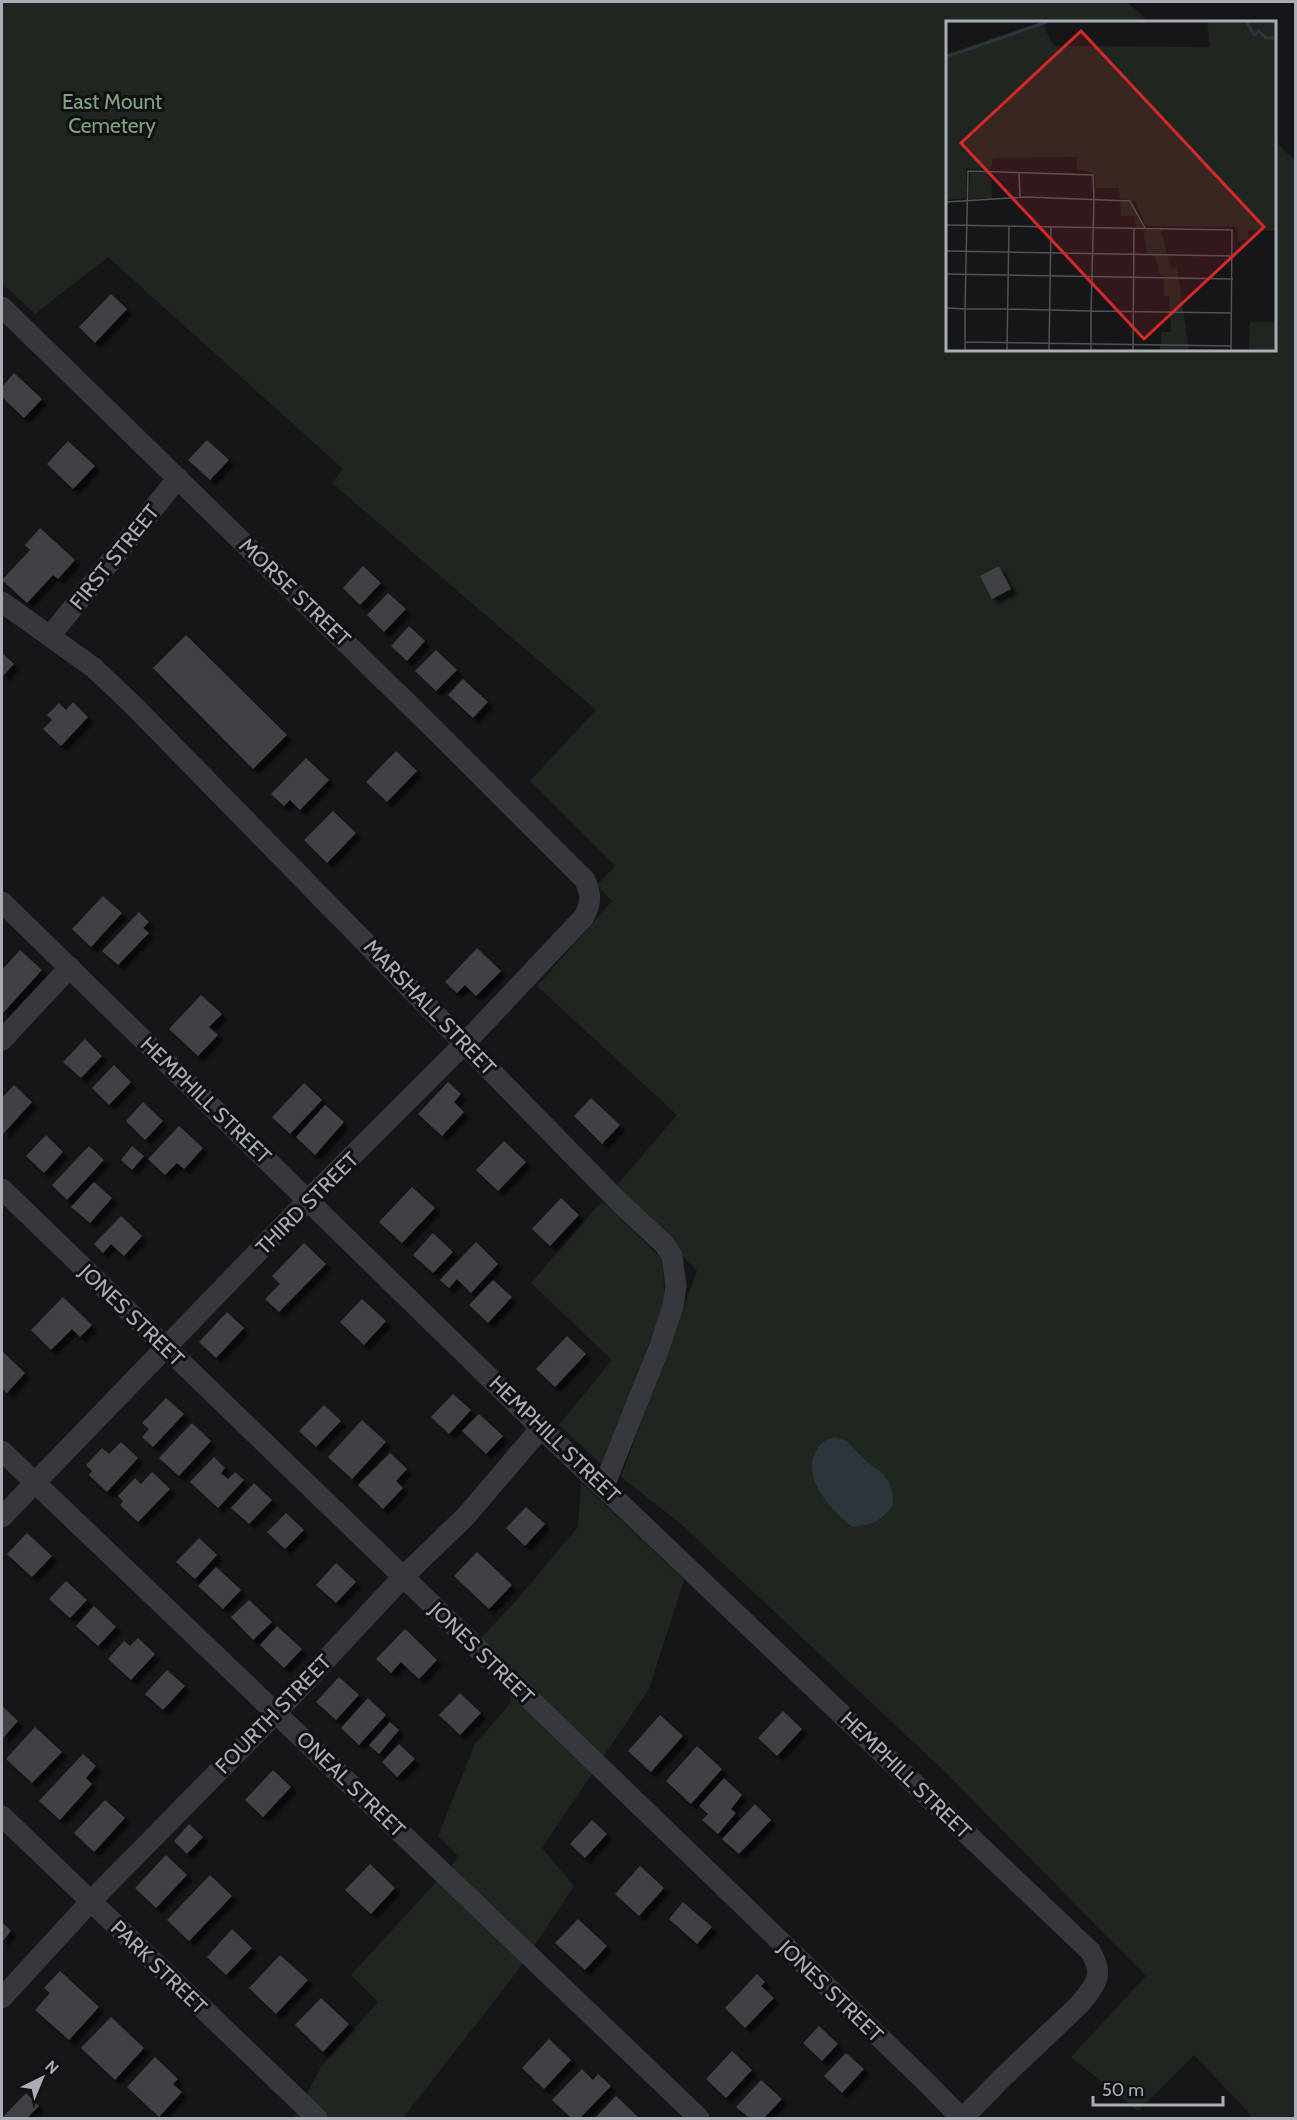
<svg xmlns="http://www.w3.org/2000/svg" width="1297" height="2120" viewBox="0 0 1297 2120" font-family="Cabin,sans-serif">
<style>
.green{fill:#1e261f}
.water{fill:#2c353c}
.building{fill:#404145;filter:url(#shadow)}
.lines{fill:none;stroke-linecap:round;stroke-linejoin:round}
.street{stroke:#37383d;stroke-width:21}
.labels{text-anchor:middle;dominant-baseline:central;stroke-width:6;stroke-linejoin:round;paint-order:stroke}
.park-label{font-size:21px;fill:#7fa381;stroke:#111113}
.street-label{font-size:21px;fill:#a8adb8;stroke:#111113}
.inset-river{fill:none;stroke:#2c353c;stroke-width:3}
.inset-road{fill:none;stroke:#505258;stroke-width:1.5}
.view{fill:#d62828;fill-opacity:0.15;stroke:#d62828;stroke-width:3}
.inset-edge{fill:none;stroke:#a8adb8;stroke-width:3}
</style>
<defs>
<filter id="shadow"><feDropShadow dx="5.5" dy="5.5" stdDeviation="1.5" flood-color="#0009"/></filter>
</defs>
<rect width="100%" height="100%" fill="#161618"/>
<!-- green -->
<path class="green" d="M2,2h1125l22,20h-201v328h326l1,-209 20,20v1957h-43l-4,-6 -54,-57 -56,56 -67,-54 75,-81 -203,-206 -262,-246 -60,-47 76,-206 -80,-86 60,-70 -140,-129 75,-85 -15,-16 18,-19 -85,-85 66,-71 -264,-227 11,-14 -235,-212 -73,57 -33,-31z
M602,1201l60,58 3,41 -62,166 -44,-41 53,-65 -81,-77z
M581,1482l103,98 -35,109 -107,159 32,38 -58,87 -113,145h-109l27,-51 57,-65 -27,-27 108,-118 -21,-21 37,-92 34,-39 9,-33 -37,-34 33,-35 64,-76z"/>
<!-- water -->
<path class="water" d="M835,1437l12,4 18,19 18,14 6,8 3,9 1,14c-13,17 -20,20 -41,22 -19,-16 -48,-45 -38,-72 5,-11 9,-15 21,-18z"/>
<!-- building -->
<path class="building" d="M111,294l16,15 -32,34 -16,-16z
M14,373l28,26 -18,19 -22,-21v-10z
M207,440l22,20 -19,20 -22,-20z
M68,441l27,25 -22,23 -26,-25z
M40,528l35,32 -17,19 -5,-4 -26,28 -25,-23 28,-30 -5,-5z
M363,566l18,17 -21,22 -17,-17z
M999,566l12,23 -19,10 -12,-23z
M388,593l18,16 -22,23 -17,-17z
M409,626l16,15 -18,20 -16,-15z
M186,635l101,100 -34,34 -100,-101z
M436,650l21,20 -21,21 -21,-20z
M2,653l12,11 -12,13z
M463,679l25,23 -15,16 -25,-23z
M73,702l15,15 -27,29 -18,-17 9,-9 -5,-5 12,-12 7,7z
M396,751l21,20 -30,31 -21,-20z
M306,758l23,22 -29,30 -10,-10 -6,6 -13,-12z
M333,811l23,22 -29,30 -23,-23z
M103,896l19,17 -31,34 -19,-18z
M139,912l10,10 -6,6 6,5 -31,32 -16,-14z
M477,948l24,23 -25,25 -11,-11 -8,8 -12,-11z
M20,950l22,20 -40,44v-44z
M201,995l21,19 -13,13 9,8 -20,21 -29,-27z
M85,1039l17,17 -21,22 -18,-16z
M114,1065l17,17 -22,23 -17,-17z
M448,1082l13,12 -7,8 10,10 -22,24 -24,-22z
M304,1083l18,17 -32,34 -18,-17z
M14,1085l18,17 -29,32 -1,-36z
M591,1098l29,27 -18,19 -28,-28z
M143,1102l20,19 -18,19 -19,-19z
M325,1105l19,17 -29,33 -19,-18z
M179,1126l24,22 -19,21 -7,-6 -12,12 -17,-16z
M46,1135l17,17 -19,21 -18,-17z
M504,1141l22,21 -28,29 -22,-21z
M89,1146l15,14 -37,40 -15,-15z
M132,1146l12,10 -12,14 -11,-10z
M94,1182l18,16 -22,25 -19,-16z
M412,1187l23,21 -33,35 -23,-21z
M561,1198l18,17 -29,31 -18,-17z
M121,1216l21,20 -18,20 -13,-12 -8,9 -9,-9z
M433,1233l20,19 -20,21 -20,-18z
M476,1242l22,22 -27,29 -14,-14 -8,9 -9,-8z
M304,1243l22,21 -47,48 -14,-13 15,-15 -8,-8z
M493,1280l19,17 -24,26 -19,-18z
M63,1297l29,28 -12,12 -8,-8 -21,21 -20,-20z
M362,1299l24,22 -22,24 -24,-23z
M227,1312l17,16 -28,30 -17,-16z
M567,1336l19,18 -31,33 -19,-18z
M2,1351l23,22 -18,20 -5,-5z
M453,1394l18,16 -22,24 -18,-17z
M166,1398l18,16 -31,33 -11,-10 7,-8 -7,-6z
M324,1405l17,16 -25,26 -17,-16z
M479,1414l24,22 -17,18 -24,-23z
M362,1420l24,22 -34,37 -24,-22z
M192,1423l19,18 -32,35 -20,-18z
M121,1442l17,16 -31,34 -18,-17 3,-4 -6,-6 16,-17 7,6z
M390,1453l17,16 -11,12 7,7 -20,21 -25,-24z
M214,1457l11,11 -4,5 7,6 7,-7 9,8 -26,28 -28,-26z
M152,1472l18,17 -32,33 -18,-17 3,-4 -5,-5 17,-18 6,6z
M254,1483l18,17 -23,24 -18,-16z
M526,1507l19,17 -20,22 -19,-18z
M286,1513l18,17 -19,19 -18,-17z
M27,1533l25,23 -20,21 -25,-23z
M199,1538l18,17 -22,24 -19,-17z
M477,1552l35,33 -23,24 -35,-33z
M336,1563l20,19 -20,21 -20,-18z
M216,1567l25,23 -18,19 -25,-23z
M66,1581l21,19 -17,18 -21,-19z
M249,1600l23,22 -19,18 -22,-23z
M94,1606l22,21 -18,19 -22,-20z
M277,1626l25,23 -18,19 -24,-23z
M405,1629l32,31 -18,19 -18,-17 -10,11 -15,-14z
M138,1638l17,16 -24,26 -23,-21 16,-18 6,5z
M167,1670l18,16 -22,24 -18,-16z
M339,1677l20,18 -23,25 -20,-18z
M460,1693l21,20 -21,22 -21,-20z
M368,1698l18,17 -27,30 -18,-17z
M2,1706l16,15 -16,18z
M783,1711l19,18 -25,27 -19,-18z
M660,1715l23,21 -32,36 -23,-21z
M390,1722l9,8 -20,24 -10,-9z
M35,1727l27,25 -30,31 -26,-24z
M399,1744l16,15 -18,18 -15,-15z
M697,1746l25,23 -31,35 -25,-23z
M83,1754l13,12 -10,12 6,6 -32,36 -21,-19z
M273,1770l18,17 -28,30 -18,-17z
M724,1778l18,17 -11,14 5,4 -18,21 -16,-14 6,-6 -9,-8z
M105,1800l20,18 -31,34 -20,-19z
M755,1804l16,16 -32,34 -17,-15z
M592,1820l15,14 -22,24 -15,-14z
M189,1824l14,13 -16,17 -13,-13z
M166,1855l21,20 -31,33 -21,-20z
M370,1864l25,24 -24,26 -26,-24z
M640,1866l24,22 -25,28 -24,-22z
M210,1875l22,21 -43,45 -22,-21z
M683,1902l29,25 -15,17 -28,-25z
M578,1919l29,27 -22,24 -30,-27z
M2,1922l9,9 -9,11z
M232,1929l20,19 -26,27 -19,-18z
M280,1955l28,25 -32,34 -27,-26z
M60,1971l39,36 -30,33 -34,-30 15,-17 -6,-5z
M757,1974l8,8 -4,4 13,12 -29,30 -20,-20z
M321,1998l28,26 -26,28 -28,-27z
M111,2017l33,31 -29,32 -34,-32z
M819,2026l19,18 -16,17 -19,-18z
M549,2039l22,21 -27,29 -22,-21z
M732,2051l20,19 -26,28 -20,-19z
M846,2053l18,16 -22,24 -18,-17z
M155,2057l23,22 -5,5 9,8 -23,25 -32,-30z
M582,2069l11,11 5,-6 13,12 -31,32h-9l-19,-18z
M761,2080l21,19 -18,19h-15l-13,-11z
M26,2093l13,13 -12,12h-25z
M616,2096l23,22h-44z"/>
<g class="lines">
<!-- street -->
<path class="street" d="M2,307l432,422 151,151c6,15 7,24 -2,38l-118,125 -157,157 -306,317
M2,602l92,66 40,38 487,498 43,40 8,12 4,30 -3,20 -14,42 -55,138
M50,636l128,-158
M2,902l539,526 549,523c15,24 6,33 -10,53l-78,74 -39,40
M2,1040l68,-73
M2,1189l925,894 34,35
M2,1451l697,667
M2,1816l315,302
M2,1998l89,-97 185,-188 127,-136 63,-61 75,-88"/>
</g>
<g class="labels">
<!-- park labels -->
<g class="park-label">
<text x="112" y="101">East Mount<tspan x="112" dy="24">Cemetery</tspan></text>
</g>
<!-- street labels -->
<g class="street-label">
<text transform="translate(114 557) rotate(-51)">FIRST STREET</text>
<text transform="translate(295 592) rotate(44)">MORSE STREET</text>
<text transform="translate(430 1007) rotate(46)">MARSHALL STREET</text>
<text transform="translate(206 1100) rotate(44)">HEMPHILL STREET</text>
<text transform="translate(307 1203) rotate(-45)">THIRD STREET</text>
<text transform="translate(132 1315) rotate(44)">JONES STREET</text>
<text transform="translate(555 1439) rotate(44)">HEMPHILL STREET</text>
<text transform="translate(482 1653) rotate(44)">JONES STREET</text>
<text transform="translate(273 1714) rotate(-46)">FOURTH STREET</text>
<text transform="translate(906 1775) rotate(44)">HEMPHILL STREET</text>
<text transform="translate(351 1784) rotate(44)">ONEAL STREET</text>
<text transform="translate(159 1967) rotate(44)">PARK STREET</text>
<text transform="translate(831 1991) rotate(44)">JONES STREET</text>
</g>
</g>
<!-- overview -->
<g transform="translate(946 21)">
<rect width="330" height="330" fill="#161618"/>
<path d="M95,1l13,24 156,1 -3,-25h69v209l-27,-1 -1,10 -10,1 -1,-14 -91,-1 -11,-25 -15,-2 -1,-11h-23l-1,-14 -18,-5v-12l-84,1 -2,11h-25v29l-20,2v-146zM24,151l21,1 1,25 -23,1zM174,181h11l12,25h-7l-1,-11h-14zM197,209h18l9,37 7,1 12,82h-29l2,-18h9l-2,-36h-5v-20l-4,-1 -5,-18 -8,-4zM304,301h26v28h-27z" fill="#1e261f"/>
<path class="inset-river" d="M301,1l7,13 5,-4 7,7h10M0,36l101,-35"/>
<path class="inset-road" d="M73,151l1,26M0,181l81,-5 103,4 15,27M0,204l286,5 -1,120M0,230l287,5M0,253l287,5M0,287l19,1v41M19,321l266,4M61,329l2,-124M103,329l2,-124M145,329v-39l3,-112 -1,-24 -125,-4 -3,138h43l83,2 141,2M187,329l1,-122"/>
<path class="view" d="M135,10l183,196 -120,112 -183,-196z"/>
<rect width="330" height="330" class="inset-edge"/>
</g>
<!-- border -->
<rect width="1297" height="2120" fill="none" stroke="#a8adb8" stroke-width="6"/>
<!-- north arrow -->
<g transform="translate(42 2078) rotate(43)" stroke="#111113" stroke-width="4.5" paint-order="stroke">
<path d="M0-4.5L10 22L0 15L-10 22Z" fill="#a8adb8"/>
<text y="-9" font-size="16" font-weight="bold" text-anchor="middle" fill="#a8adb8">N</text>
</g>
<!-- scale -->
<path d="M1093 2096v9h130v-9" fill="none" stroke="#a8adb8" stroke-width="3"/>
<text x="1102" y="2096" font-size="18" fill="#a8adb8" stroke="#111113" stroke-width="4.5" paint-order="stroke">50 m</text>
</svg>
